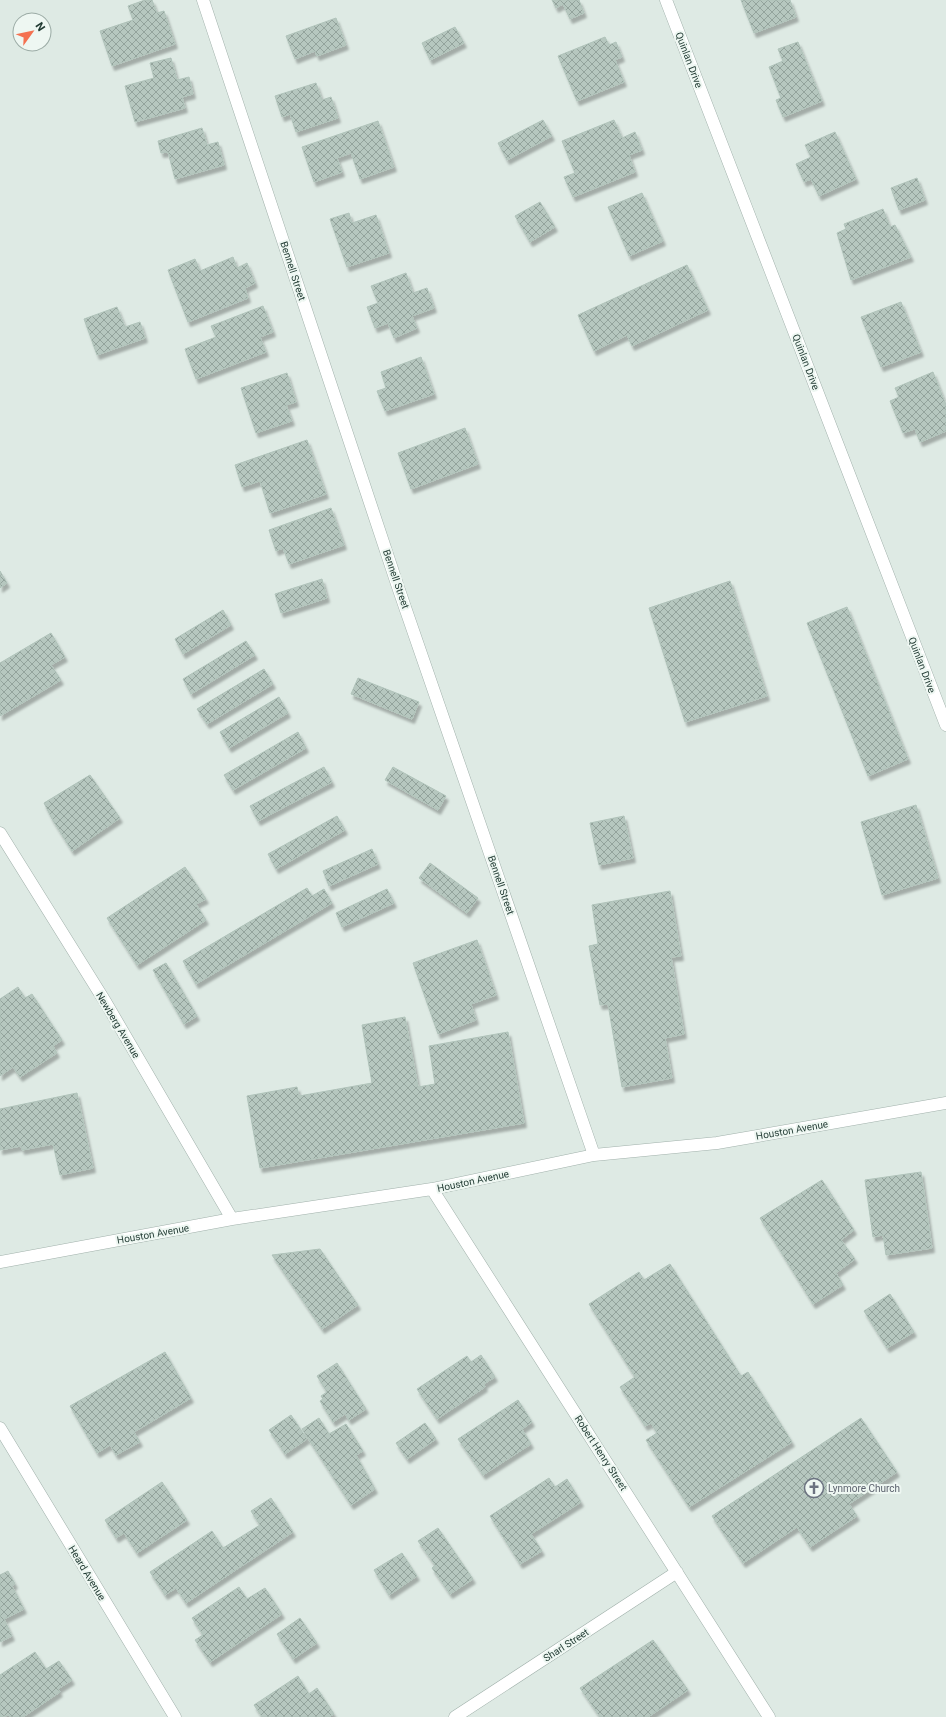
<svg xmlns="http://www.w3.org/2000/svg" width="946" height="1717" viewBox="0 0 946 1717" font-family="Roboto,sans-serif">
<style>
.building{fill:url(#building-cross-hatch);stroke:#b0c3ba;filter:url(#shadow)}
.lines{fill:none;stroke-linecap:round;stroke-linejoin:round}
.minor-casing{stroke:#a1b1ab;stroke-width:13}
.minor{stroke:#fff;stroke-width:12}
.labels{text-anchor:middle;dominant-baseline:central;stroke-width:4;stroke-linejoin:round;paint-order:stroke}
.street-label{font-size:10px;fill:#1f3931;stroke:#eef7f2}
.worship-label{font-size:10px;fill:#5b616d;stroke:#eef7f2;text-anchor:start}
</style>
<defs>
<pattern id="building-cross-hatch" width="8" height="8" patternUnits="userSpaceOnUse"><rect width="8" height="8" fill="#b6c7bf"/><path d="M0 0l8 8M0 8l8-8" fill="none" stroke="#93a39c"/></pattern>
<filter id="shadow"><feDropShadow dx="2.5" dy="4.5" stdDeviation="1" flood-color="#0004"/></filter>
</defs>
<rect width="100%" height="100%" fill="#deeae4"/>
<!-- building -->
<path class="building" d="M145,0h7l5,13 7,-2 11,33 -63,22 -12,-35 33,-11 -5,-14z
M552,0h27l5,13 -14,6 -7,-15 -7,4z
M741,0h49l6,17 -42,16z
M336,18l10,27 -29,11 -2,-5 -20,8 -9,-23z
M455,27l9,16 -34,17 -8,-17z
M605,37l4,8 7,-3 6,15 -7,3 9,22 -47,19 -19,-45z
M798,42l24,59 -39,16 -7,-17 5,-2 -12,-31 14,-6 -5,-12z
M171,58l6,22 12,-3 4,17 -11,3 3,11 -50,14 -10,-36 29,-8 -4,-15z
M316,83l6,17 9,-3 7,21 -42,14 -6,-18 -8,3 -7,-21z
M543,120l9,16 -45,24 -9,-17z
M614,120l8,18 13,-6 7,18 -13,5 6,17 -62,25 -9,-20 11,-4 -13,-32z
M378,121l16,46 -34,12 -9,-26 -14,5 5,14 -28,10 -12,-35z
M202,128l5,17 11,-3 6,23 -49,14 -7,-27 -7,1 -3,-12z
M835,132l21,47 -37,17 -8,-17 -7,3 -8,-18 15,-7 -6,-12z
M917,178l8,22 -26,10 -8,-22z
M642,193l21,48 -34,15 -21,-49z
M540,202l15,25 -25,15 -15,-26z
M883,209l7,18 5,-2 16,32 -60,23 -14,-47 9,-4 -2,-5z
M349,213l3,10 24,-8 13,38 -42,14 -17,-48z
M233,257l4,11 10,-5 8,20 -10,5 3,10 -60,24 -20,-52 27,-11 5,12z
M687,265l21,45 -76,36 -5,-11 -33,16 -16,-36z
M406,273l7,20 14,-5 7,20 -22,8 5,12 -23,10 -6,-15 -13,5 -8,-21 11,-4 -7,-17z
M901,302l20,50 -40,15 -20,-50z
M263,306l10,26 -13,5 6,15 -70,27 -11,-30 31,-12 -5,-11z
M117,307l8,20 15,-5 5,16 -48,17 -13,-36z
M421,357l13,37 -49,17 -8,-20 9,-3 -5,-16z
M933,372l13,33v26l-26,11 -5,-13 -12,4 -13,-32 9,-4 -4,-9z
M287,373l9,29 -10,3 6,16 -36,12 -15,-45z
M465,428l13,36 -67,25 -13,-36z
M307,440l19,54 -56,19 -10,-32 -18,6 -7,-22z
M331,508l13,37 -55,19 -6,-16 -7,3 -7,-21z
M0,571l7,12 -7,5z
M322,579l5,19 -46,15 -6,-19z
M730,581l37,115 -82,26 -36,-114z
M847,607l61,152 -40,17 -61,-153z
M223,610l8,15 -48,29 -8,-15z
M51,633l14,24 -14,8 10,15 -61,36v-53z
M246,641l9,14 -64,39 -8,-15z
M264,669l9,15 -66,40 -10,-15z
M358,678l61,24 -7,17 -61,-25z
M279,697l9,16 -59,35 -9,-16z
M298,732l8,16 -73,42 -9,-15z
M324,767l8,15 -74,39 -8,-15z
M393,767l53,29 -8,14 -53,-30z
M90,775l30,43 -48,33 -20,-32 -8,-16z
M916,805l22,73 -56,17 -21,-73z
M337,816l8,14 -69,39 -8,-15z
M624,816l9,42 -34,7 -9,-42z
M372,849l6,15 -49,22 -6,-15z
M430,863l48,35 -11,15 -48,-35z
M185,867l21,32 -10,5 10,16 -69,45 -30,-47z
M307,888l5,8 12,-7 8,14 -136,81 -13,-23z
M387,889l7,14 -52,24 -6,-14z
M670,891l11,65 -10,1 13,77 -19,4 7,40 -50,9 -14,-83 -8,1 -11,-59 9,-2 -6,-39z
M477,940l19,55 -25,9 5,16 -38,14 -25,-71z
M166,963l31,53 -13,8 -31,-54z
M18,987l7,11 7,-4 30,46 -9,6 4,7 -37,24 -7,-10 -13,9v-77z
M405,1017l13,70 17,-3 -6,-38 79,-14 16,91 -264,45 -13,-72 50,-9 2,9 73,-13 -10,-58z
M77,1093l16,75 -33,7 -7,-31 -31,6 -1,-4 -21,4v-41z
M921,1172l11,76 -46,7 -3,-20 -10,2 -8,-57z
M822,1180l32,50 -13,10 14,19 -19,14 7,12 -30,19 -53,-86z
M320,1249l38,56 -36,24 -50,-74z
M670,1264l71,112 7,-4 44,70 -103,65 -43,-67 11,-7 -6,-10 -6,3 -25,-39 15,-10 -46,-73 50,-32 5,8z
M890,1294l24,38 -27,16 -23,-37z
M165,1352l26,46 -57,34 6,10 -24,13 -6,-10 -13,8 -27,-47z
M481,1355l14,22 -11,7 1,3 -48,32 -20,-30 50,-33 4,6z
M337,1363l29,46 -17,11 -4,-6 -12,8 -13,-21 3,-2 -2,-3 6,-4 -10,-16z
M518,1400l14,22 -10,7 9,15 -48,31 -25,-36z
M291,1415l16,24 -22,15 -16,-24z
M319,1418l10,16 17,-10 17,27 -7,4 19,34 -24,16 -49,-76z
M861,1418l36,54 -48,32 8,12 -47,31 -13,-20 -54,36 -31,-47z
M425,1423l11,16 -29,20 -11,-16z
M549,1478l6,9 12,-8 14,23 -50,32 11,17 -22,13 -30,-48z
M162,1482l25,38 -50,33 -13,-20 -8,5 -11,-18z
M271,1498l22,34 -107,71 -10,-15 -11,7 -15,-23 62,-41 11,17 37,-23 -9,-14z
M438,1528l35,51 -23,15 -18,-26 3,-3 -17,-24z
M402,1553l15,23 -28,19 -15,-25z
M8,1571l7,13 -3,2 12,23 -20,10 8,17 -12,6v-67z
M239,1587l8,12 18,-11 17,26 -72,48 -15,-22 8,-5 -11,-17z
M300,1618l17,25 -24,16 -16,-25z
M653,1640l35,50 -40,27h-48l-20,-29z
M35,1652l11,17 13,-8 13,19 -14,9 2,3 -37,25h-13l-1,-2 -9,2v-42z
M298,1676l11,18 8,-6 17,26 -5,3h-67l-8,-12z"/>
<g class="lines">
<defs>
<path id="minor" d="M203,0l195,587 196,568
M666,0l280,725
M0,833l106,170 126,216
M432,1189l337,528
M0,1262l232,-43 200,-30 162,-34 123,-12 229,-40
M0,1428l175,289
M455,1717l222,-145"/>
</defs>
<!-- minor casing -->
<use href="#minor" class="minor-casing"/>
<!-- minor -->
<use href="#minor" class="minor"/>
</g>
<!-- icons -->
<defs>
<symbol id="church-ring" viewBox="-11 -11 22 22"><circle r="9.5" fill="#eef7f2" stroke="#6b7280" stroke-width="1.5"/><path d="M-1.2-6h2.4v3.5h3.3v2.4h-3.3V6h-2.4V-.1h-3.3v-2.4h3.3Z" fill="#6b7280"/></symbol>
</defs>
<g fill-rule="evenodd">
<use href="#church-ring" x="803" y="1477" width="22" height="22"/>
</g>
<g class="labels">
<!-- street labels -->
<g class="street-label">
<text transform="translate(689 60) rotate(69)">Quinlan Drive</text>
<text transform="translate(293 271) rotate(72)">Bennell Street</text>
<text transform="translate(806 362) rotate(69)">Quinlan Drive</text>
<text transform="translate(396 579) rotate(71)">Bennell Street</text>
<text transform="translate(922 665) rotate(69)">Quinlan Drive</text>
<text transform="translate(501 885) rotate(71)">Bennell Street</text>
<text transform="translate(118 1025) rotate(59)">Newberg Avenue</text>
<text transform="translate(792 1130) rotate(-10)">Houston Avenue</text>
<text transform="translate(473 1181) rotate(-12)">Houston Avenue</text>
<text transform="translate(153 1234) rotate(-10)">Houston Avenue</text>
<text transform="translate(601 1453) rotate(57)">Robert Henry Street</text>
<text transform="translate(87 1573) rotate(59)">Heard Avenue</text>
<text transform="translate(566 1645) rotate(-33)">Sharl Street</text>
</g>
<!-- worship labels -->
<g class="worship-label">
<text x="828" y="1488">Lynmore Church</text>
</g>
</g>
<!-- north arrow -->
<g transform="translate(32 32) rotate(57)"><circle r="19" fill="#eef7f2" stroke="#9baba5"/>
<path d="M0-3L7 15L0 10L-7 15Z" fill="#f47151"/>
<text y="-6" font-size="11" font-weight="bold" text-anchor="middle" fill="#1f3931">N</text>
</g>
</svg>
